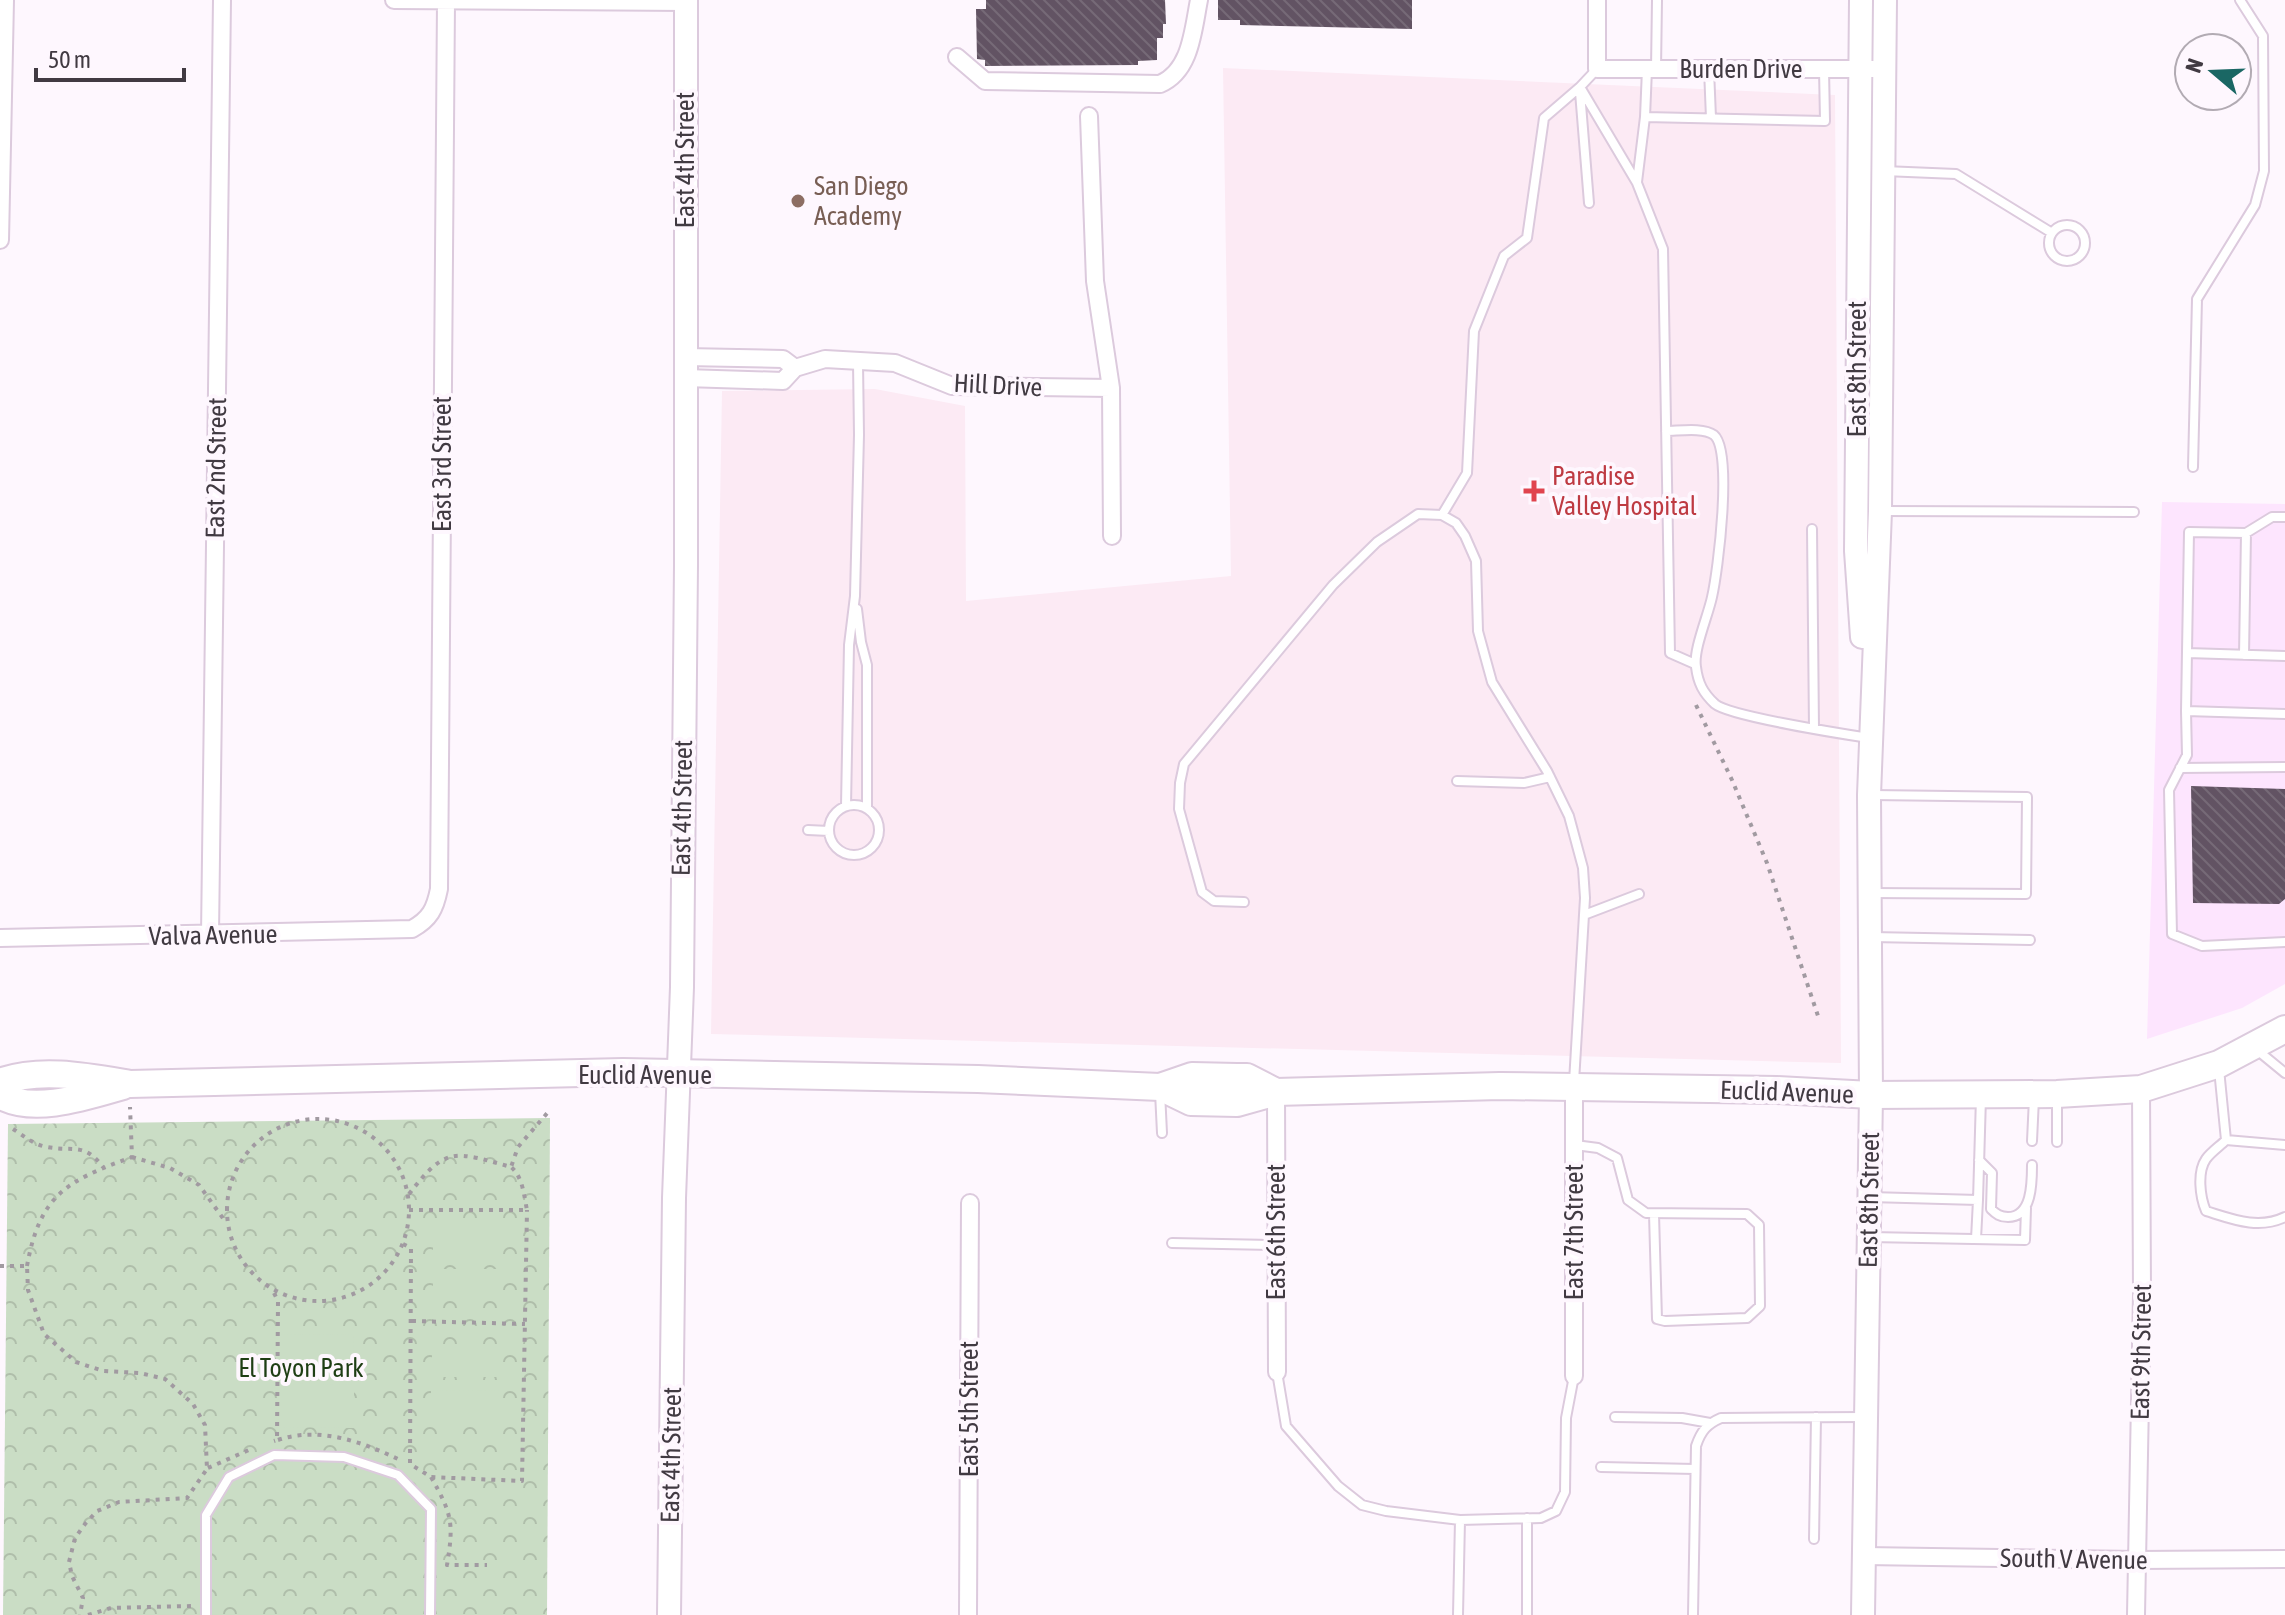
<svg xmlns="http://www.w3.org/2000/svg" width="2285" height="1615" viewBox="0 0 2285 1615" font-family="'Asap Condensed',sans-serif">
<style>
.built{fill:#fde5fe}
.medical{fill:#fceaf4}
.park{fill:url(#park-crowns)}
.pitch{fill:#caddc5}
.building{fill:url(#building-back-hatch)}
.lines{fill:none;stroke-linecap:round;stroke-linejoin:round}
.lane-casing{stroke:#dccadd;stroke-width:12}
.street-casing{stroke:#dccadd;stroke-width:20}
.secondary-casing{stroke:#dccadd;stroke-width:26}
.primary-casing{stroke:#dccadd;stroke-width:30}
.path{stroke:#a19aa1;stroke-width:4;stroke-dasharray:4 6;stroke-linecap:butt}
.lane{stroke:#fff;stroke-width:8}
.street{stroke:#fff;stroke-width:16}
.secondary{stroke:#fff;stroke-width:22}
.primary{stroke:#fff;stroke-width:26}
.education-dot{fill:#8d6e63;stroke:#fef7fe;stroke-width:3}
.health-dot{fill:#e0444e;stroke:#fef7fe;stroke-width:3}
.labels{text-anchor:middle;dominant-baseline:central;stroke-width:8;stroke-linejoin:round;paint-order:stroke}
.street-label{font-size:26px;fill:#413a42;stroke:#fef7fe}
.education-label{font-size:26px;fill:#785e54;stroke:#fef7fe;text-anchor:start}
.health-label{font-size:26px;fill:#be3a42;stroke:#fef7fe;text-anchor:start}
.park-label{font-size:26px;fill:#1e3e14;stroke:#fef7fe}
</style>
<defs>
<pattern id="park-crowns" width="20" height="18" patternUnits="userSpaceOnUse" patternTransform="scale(2)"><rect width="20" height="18" fill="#caddc5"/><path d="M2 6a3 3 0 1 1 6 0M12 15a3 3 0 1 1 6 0" fill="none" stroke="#afbeaa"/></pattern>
<pattern id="building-back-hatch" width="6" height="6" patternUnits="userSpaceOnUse" patternTransform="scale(2)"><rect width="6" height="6" fill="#625363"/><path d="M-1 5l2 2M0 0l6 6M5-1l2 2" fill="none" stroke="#766a77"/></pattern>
</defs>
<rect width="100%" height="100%" fill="#fef7fe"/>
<!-- built -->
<path class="built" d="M2162,502l123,2v480l-43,24 -95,31z"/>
<!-- medical -->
<path class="medical" d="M1223,68l612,27 6,968 -1130,-29 11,-643 153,-2 90,17 1,195 265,-25z"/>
<!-- park -->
<path class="park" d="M550,1118l-3,497h-544l5,-491z"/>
<!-- pitch -->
<path class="pitch" d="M433,1224h70v31h-70z
M433,1269h70v31h-70z
M279,1334l75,1 -1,44 -75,-1z
M432,1346h70v31h-70z
M279,1383l75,2v43l-76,-1z
M431,1390l70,1v31h-70z"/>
<!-- building -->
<path class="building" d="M986,0h179l1,24h-3v14h-6v22l-19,1v4l-153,1v-6l-8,-1 -1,-50h10z
M1218,0h194v29l-172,-4v-5h-22z
M2191,786l94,3v110l-6,5 -86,-1z"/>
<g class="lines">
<defs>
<path id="lane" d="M1597,69l-17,18 57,96 26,66 7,404 25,11
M1656,69l1,-69
M1709,69l2,49
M1580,92l9,111
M1645,117l180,4 -1,-52
M1884,171l72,3 96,59
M1637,182l8,-65 2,-48
M2049 243a18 18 0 1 1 36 0a18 18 0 1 1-36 0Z
M1666,431c13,0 37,-4 48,4 19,16 4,136 -2,162 -4,19 -19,53 -16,70 2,16 7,26 19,37 14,12 128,30 154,34
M2193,467l4,-168 58,-94 9,-34 -1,-135 -23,-36
M1881,511l253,1
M1442,515l25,-42 7,-142 30,-75 23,-18 17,-120 36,-31
M2285,517h-13l-26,16 -57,-1 -3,179 99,3
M1812,529l2,200
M857,609l4,33 6,23v142
M2187,653l98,3
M2244,655l2,-122
M2186,711l1,44 -18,35 3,144 30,12 83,-4
M2180,768l105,-1
M1457,781l67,2 26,-6
M829 830a25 25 0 1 1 50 0a25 25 0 1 1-50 0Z
M846,806l3,-161 6,-49 4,-161 -1,-73
M808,830l21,1
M1871,893l155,1 1,-97 -155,-2
M1244,902l-30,-1 -12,-9 -23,-83 1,-26 4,-19 149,-179 44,-43 41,-28 24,1 14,8 9,13 11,25 2,70 14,51 55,89 22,45 14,52 2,30 -11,184
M1584,915l55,-21
M1871,937l159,3
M2257,1050l28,23
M2219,1069l7,71
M1160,1092l2,41
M2032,1141l2,-43
M2057,1142v-43
M1575,1145l23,3 19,10 11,42 18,13 101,1 12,11 1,81 -13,12 -82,3 -8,-2 -3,-105
M2285,1145l-59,-5c-6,6 -15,12 -20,19 -9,13 -6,38 0,52 26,8 52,19 79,6
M1979,1160l13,13 -1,36c5,5 9,8 17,8 24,0 24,-34 24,-52
M1870,1197l108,3 3,-103
M1870,1237l155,3 1,-32
M1976,1239l2,-39
M1172,1243l104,2
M1277,1372l9,54 52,60 24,19 24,6 74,9 -2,95
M1615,1417l67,1 28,5
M1601,1467l94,2
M1527,1518v97
M1460,1520l81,-2 15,-7 9,-19 1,-74 8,-42
M1814,1539l2,-122
M206,1615v-100l23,-38 45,-22 70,2 54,18 33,34 -1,106
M1693,1615l3,-169c5,-15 11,-22 25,-28l144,-1"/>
<path id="street" d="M394,0l292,2
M1597,0v69h287
M957,57l28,24 175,3c31,-13 33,-54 39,-84
M1089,116l6,165 16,107 1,148
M0,240l5,-240
M685,357l98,2 12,9
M685,378l98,3 12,-13 30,-9 70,4 57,23 159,2
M210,935l12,-935
M0,938l412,-9c18,-10 23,-20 27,-40l7,-887
M1574,1087v289
M1276,1092l1,280
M1864,1556l273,4 148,-1
M968,1615l2,-412
M2136,1615l6,-321 -1,-205"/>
<path id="secondary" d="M1861,0l-5,551 6,86
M669,1615l5,-417 8,-211 4,-422v-565
M1863,1615l8,-520 -2,-300 11,-284 5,-511"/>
<path id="primary" d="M0,1082c40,-15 89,-5 130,2l493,-12 355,7 182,8 32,-11 45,1h10l29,15
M1160,1087l31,15 46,1 39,-11 224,-6 277,4 94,5 186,-1 84,-5 78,-25 66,-35
M0,1095c32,20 88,1 123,-9"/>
</defs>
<!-- lane casing -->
<use href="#lane" class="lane-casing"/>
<!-- street casing -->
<use href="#street" class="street-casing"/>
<!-- secondary casing -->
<use href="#secondary" class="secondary-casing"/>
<!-- primary casing -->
<use href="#primary" class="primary-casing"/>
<!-- path -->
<path class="path" d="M1696,705l36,75 35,83 52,156
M227 1210a91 91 0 1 1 182 0a91 91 0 1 1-182 0Z
M13,1129c11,7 21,16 34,18 27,5 37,-5 56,20
M132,1157l38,11 29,17 26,36
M409,1194c37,-48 45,-43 102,-27l7,-20 31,-36
M409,1210h118c-3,-14 -4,-33 -16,-43
M403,1244l8,4 -1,216 21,13 91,4 5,-271
M0,1266h27l1,24 16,44 32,28 27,9 37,2 25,6 28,25 12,21 2,44 -20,29 -68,4 -22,9 -12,13 -10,14 -6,24 3,14 11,22 -3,17
M27,1266c13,-72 40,-85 105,-109l-2,-50
M274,1293l4,8 -1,139 -3,1
M412,1321l113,3
M278,1440c41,-14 85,2 122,20
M208,1468l43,-19
M431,1477c21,37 23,46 16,88h40
M88,1615l23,-7 81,-2"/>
<!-- lane -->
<use href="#lane" class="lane"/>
<!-- street -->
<use href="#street" class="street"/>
<!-- secondary -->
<use href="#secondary" class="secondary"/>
<!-- primary -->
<use href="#primary" class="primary"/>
</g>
<!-- markers -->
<circle class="education-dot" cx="798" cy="201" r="8"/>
<path class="health-dot" d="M1530 479h8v8h8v8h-8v8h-8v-8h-8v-8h8z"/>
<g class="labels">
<!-- street labels -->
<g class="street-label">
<text x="1741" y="69">Burden Drive</text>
<text transform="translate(685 160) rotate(-90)">East 4th Street</text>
<text transform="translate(1857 369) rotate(-90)">East 8th Street</text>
<text transform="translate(998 385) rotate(3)">Hill Drive</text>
<text transform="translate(442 464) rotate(-90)">East 3rd Street</text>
<text transform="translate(216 468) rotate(-89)">East 2nd Street</text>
<text transform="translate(682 808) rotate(-89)">East 4th Street</text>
<text transform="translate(213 935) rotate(-1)">Valva Avenue</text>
<text x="645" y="1075">Euclid Avenue</text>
<text transform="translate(1787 1092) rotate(2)">Euclid Avenue</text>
<text transform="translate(1869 1200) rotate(-89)">East 8th Street</text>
<text transform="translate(1276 1232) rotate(-90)">East 6th Street</text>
<text transform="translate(1574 1232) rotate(-90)">East 7th Street</text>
<text transform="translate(2141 1352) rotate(-89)">East 9th Street</text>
<text transform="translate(969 1409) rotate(-90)">East 5th Street</text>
<text transform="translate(671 1455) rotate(-89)">East 4th Street</text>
<text transform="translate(2074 1559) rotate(1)">South V Avenue</text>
</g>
<!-- education labels -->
<g class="education-label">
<text x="814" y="186">San Diego<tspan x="814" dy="30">Academy</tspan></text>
</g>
<!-- health labels -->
<g class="health-label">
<text x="1552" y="476">Paradise<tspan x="1552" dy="30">Valley Hospital</tspan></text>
</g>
<!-- park labels -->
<g class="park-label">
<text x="301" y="1368">El Toyon Park</text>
</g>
</g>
<!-- north arrow -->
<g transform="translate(2213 72) rotate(289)"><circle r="38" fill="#fef7fe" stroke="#b2abb3" stroke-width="2"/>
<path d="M0-6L14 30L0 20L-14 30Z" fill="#1a6764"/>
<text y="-12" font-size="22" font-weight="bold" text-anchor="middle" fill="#413a42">N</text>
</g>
<!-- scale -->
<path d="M36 68v12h148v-12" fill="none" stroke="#413a42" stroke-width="4"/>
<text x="48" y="68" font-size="24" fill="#413a42" stroke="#fef7fe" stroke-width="6" paint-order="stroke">50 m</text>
</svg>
